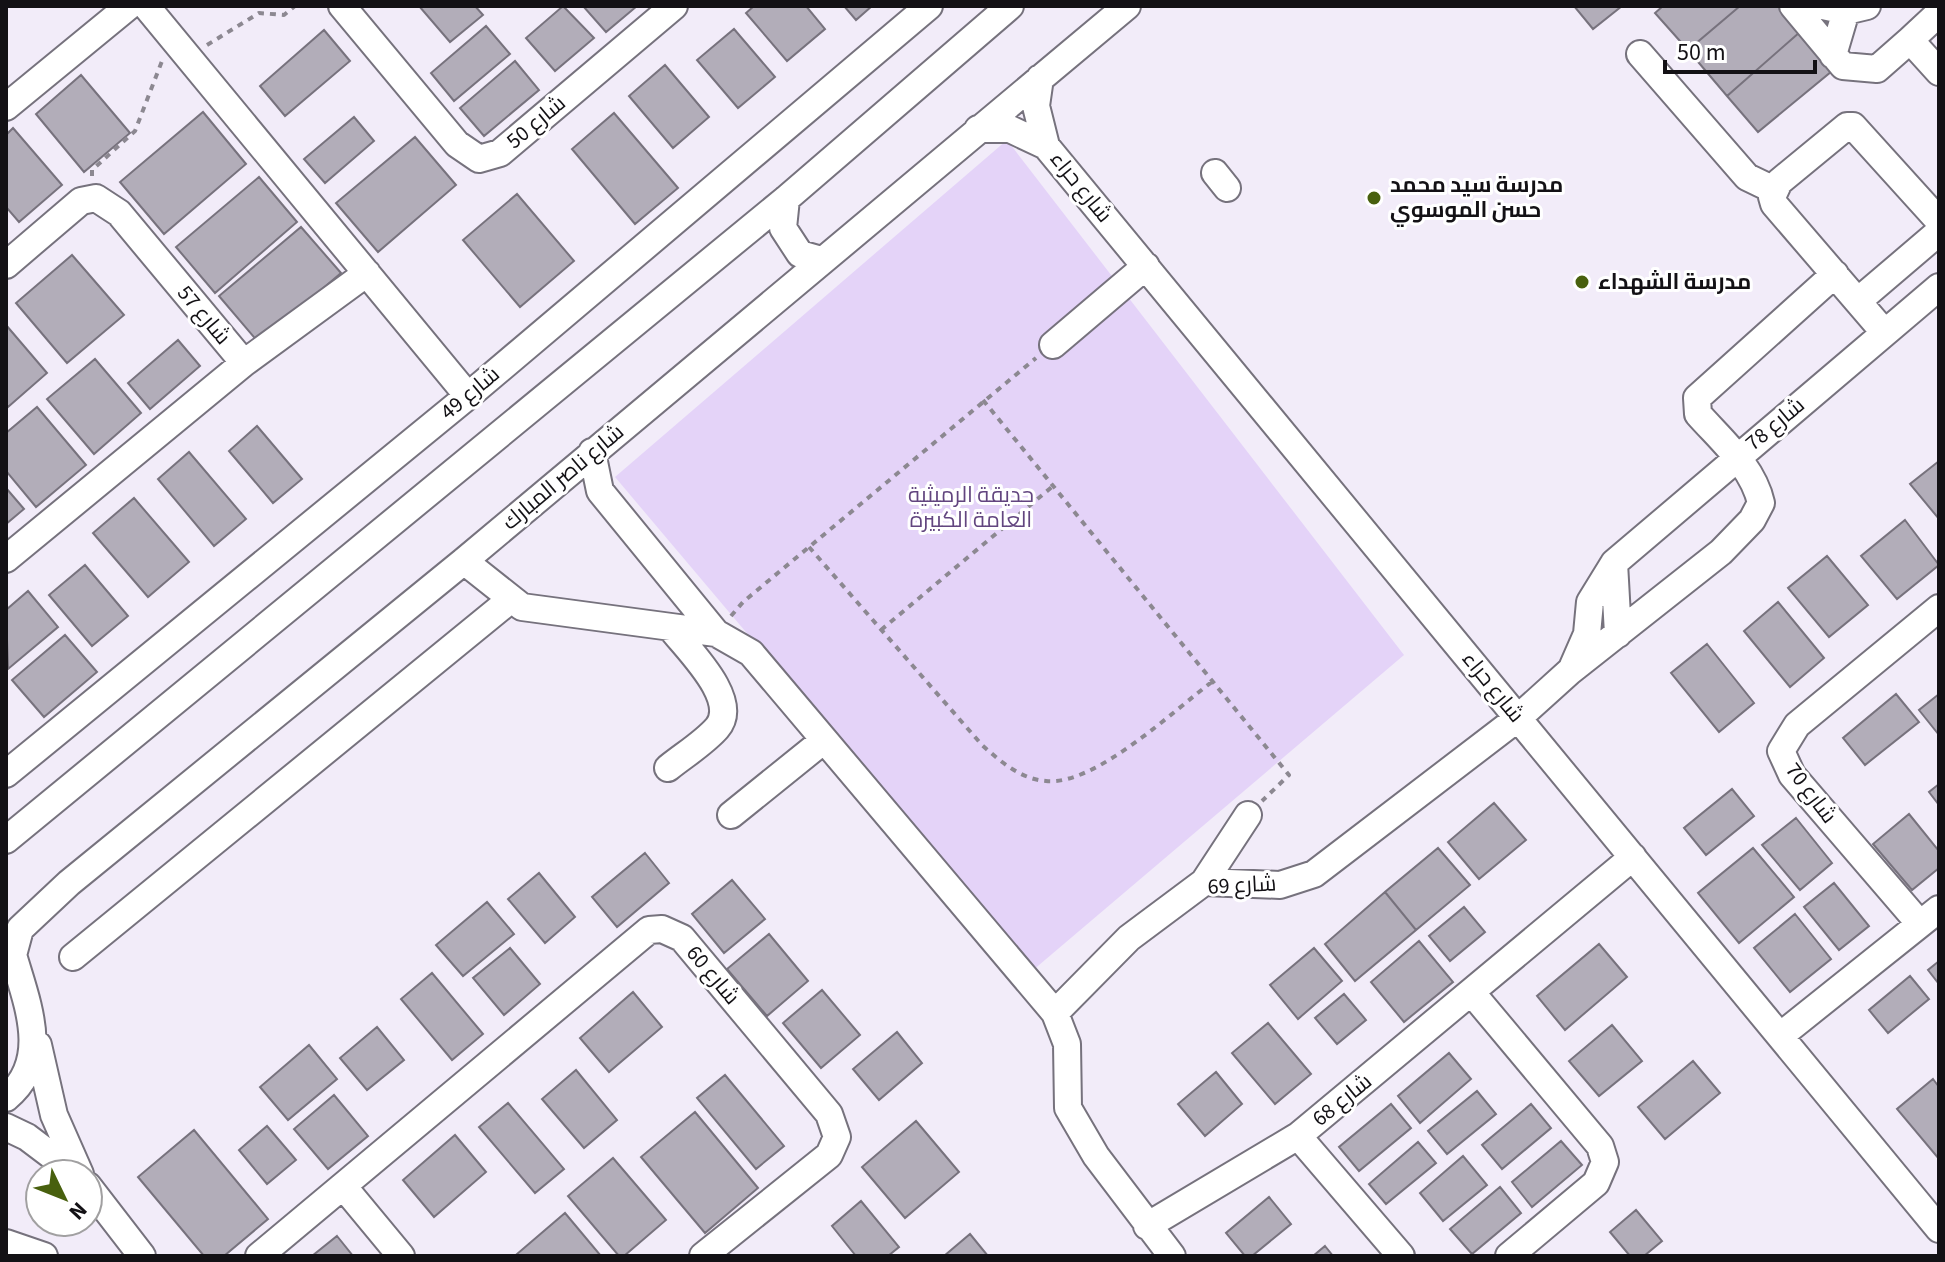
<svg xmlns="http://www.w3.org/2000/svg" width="1945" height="1262" viewBox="0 0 1945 1262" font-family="'Source Sans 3',Cairo,sans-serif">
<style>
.green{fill:#e4d3f8}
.building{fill:#b2adb9;stroke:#77727d;stroke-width:2}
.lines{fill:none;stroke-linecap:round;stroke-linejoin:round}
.minor-casing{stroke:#76727d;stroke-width:30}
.path{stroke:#8c8891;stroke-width:4;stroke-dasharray:6 6;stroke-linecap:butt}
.minor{stroke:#fff;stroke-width:26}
.poi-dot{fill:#48600e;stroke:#fff;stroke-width:3}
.labels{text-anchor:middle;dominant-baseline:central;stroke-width:6;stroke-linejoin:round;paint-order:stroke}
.street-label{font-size:22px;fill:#131115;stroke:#fff}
.poi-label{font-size:22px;font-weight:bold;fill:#131115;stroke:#fff;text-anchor:start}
.park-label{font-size:22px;fill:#62457f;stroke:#fff}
</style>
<rect width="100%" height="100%" fill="#f2ecf9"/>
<!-- green -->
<path class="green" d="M1007,140l397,515 -372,316 -417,-494z"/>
<!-- building -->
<path class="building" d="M419,6h56l8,9 -33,27z
M563,6l31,32 -39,33 -29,-33z
M583,6h54l-31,26z
M754,6h52l19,23 -38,32 -41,-48z
M844,6h28l-16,14z
M1574,6h48l-29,23z
M1663,6h77l-52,44 -33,-37z
M1740,6h39l21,26 -73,64 -39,-46z
M486,26l24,28 -56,47 -23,-28z
M734,29l41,48 -37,31 -41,-48z
M324,30l26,31 -65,55 -25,-30z
M1800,32l32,39 -74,61 -31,-36z
M515,61l24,29 -55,46 -24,-28z
M665,65l44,52 -36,31 -44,-52z
M81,75l49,58 -46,39 -48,-58z
M203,112l43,52 -82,70 -44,-52z
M614,113l64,75 -43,36 -63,-75z
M354,117l20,24 -49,42 -21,-24z
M13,128l49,57 -43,37 -13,-15v-72z
M415,137l41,48 -78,67 -42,-49z
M259,177l38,45 -82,71 -39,-46z
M517,194l57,67 -54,46 -57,-67z
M301,227l40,46 -82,70 -40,-47z
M72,255l52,60 -57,48 -51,-60z
M6,325l41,48 -39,34 -2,-3z
M178,340l22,26 -50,43 -22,-26z
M95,359l46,54 -47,41 -47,-55z
M37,407l49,58 -50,42 -30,-36v-38z
M257,426l45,53 -29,24 -44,-52z
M189,452l57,67 -32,27 -56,-67z
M1939,461v58l-29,-35z
M6,488l18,21 -18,15z
M134,498l55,64 -41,35 -55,-64z
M1905,520l34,45 -42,34 -36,-43z
M1827,556l41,49 -39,32 -41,-49z
M85,565l43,51 -36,30 -43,-51z
M28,591l30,36 -50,42 -2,-59z
M1778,602l46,56 -34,29 -46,-56z
M65,635l32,37 -53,45 -32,-37z
M1707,644l47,59 -35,29 -48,-59z
M1896,694l23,28 -54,43 -22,-27z
M1939,694v41l-20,-25z
M1939,784v21l-10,-13z
M1732,789l22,27 -48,39 -22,-27z
M1494,803l32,37 -47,39 -31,-37z
M1909,814l30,37v17l-27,22 -39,-46z
M1796,818l36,45 -32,27 -38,-45z
M1438,848l32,37 -54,45 -31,-38z
M1753,848l41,49 -55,46 -41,-50z
M645,853l24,30 -52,44 -25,-30z
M539,873l36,44 -30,26 -37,-44z
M732,880l33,39 -41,34 -32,-39z
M1834,883l35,43 -30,24 -35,-43z
M1385,892l31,38 -61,51 -30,-37z
M487,902l27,32 -51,42 -27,-31z
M1464,907l21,25 -35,29 -21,-25z
M1795,914l36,45 -41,33 -36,-44z
M769,934l39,47 -41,35 -40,-47z
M1419,941l34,41 -49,40 -33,-40z
M1599,944l28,33 -62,53 -28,-34z
M510,948l30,36 -36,31 -31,-37z
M1314,948l28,33 -44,38 -28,-34z
M1939,961v23l-11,-14z
M432,973l51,61 -31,26 -51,-61z
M1910,976l19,23 -41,34 -19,-23z
M822,990l38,45 -39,33 -38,-45z
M633,992l29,35 -53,45 -29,-34z
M1344,994l22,26 -29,24 -22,-26z
M1268,1023l43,51 -36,30 -43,-51z
M1612,1025l30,36 -43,35 -30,-35z
M377,1027l27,33 -37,30 -27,-32z
M897,1032l25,31 -43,37 -26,-31z
M309,1045l28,34 -49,41 -28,-33z
M1449,1053l22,26 -51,44 -22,-27z
M1693,1061l27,32 -55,46 -27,-32z
M576,1070l41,50 -33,28 -42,-49z
M1216,1072l26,32 -37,32 -27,-32z
M725,1075l59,71 -28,23 -59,-71z
M1933,1079l6,8v72l-42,-50z
M1477,1091l19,23 -49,40 -19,-23z
M334,1095l34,41 -40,33 -34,-40z
M508,1103l56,66 -29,24 -56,-66z
M1391,1104l20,24 -52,43 -20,-24z
M1531,1104l20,24 -49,41 -20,-24z
M695,1112l63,76 -53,45 -64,-76z
M916,1121l43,51 -54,46 -43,-51z
M267,1126l29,34 -29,24 -28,-34z
M194,1130l74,89 -44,37h-20l-66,-79z
M455,1135l31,37 -52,45 -31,-37z
M1561,1141l21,24 -50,42 -20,-25z
M1418,1142l18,21 -50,41 -17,-20z
M1463,1156l24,29 -44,36 -23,-28z
M613,1158l53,62 -42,36h-5l-51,-60z
M1500,1187l21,26 -49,41 -22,-25z
M1269,1197l22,27 -39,32h-7l-19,-23z
M861,1201l38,46 -11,9h-32l-24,-30z
M1636,1210l26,31 -18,15h-14l-20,-24z
M565,1213l36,43h-82l-2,-2z
M970,1234l18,22h-44z
M337,1236l16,20h-41z
M1325,1246l8,10h-20z"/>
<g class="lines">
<defs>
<path id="minor" d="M146,6l322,390
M342,6l115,138 22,15 21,-6 174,-147
M1793,6l50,60 34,3 33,-29 29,32
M1823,6l23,5 21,-5
M1910,40l29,-27
M1640,54l107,123 27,13
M1833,55l13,-44
M1040,78l-4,28 10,40 893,1083
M6,107l123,-101
M978,129h32l36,17
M1215,173l12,15
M786,199l-3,29 17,26 21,6
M6,265l75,-64 15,-3 23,15 125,150
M1858,301l81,-69
M1884,332l-110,-128 -2,-7 7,-15 68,-56h6l86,95
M1053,345l93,-79
M592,452l8,39 116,142
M6,559l238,-196 123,-90
M464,561l58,46 194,26 35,20 304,360 12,31 1,64 28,48 76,100
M1614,563l4,71
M1573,666l14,-32 3,-32 24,-39 325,-276
M668,768c16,-13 36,-25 49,-40 24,-28 -29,-78 -46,-100
M6,774l462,-378 461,-390
M731,815l93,-75
M6,840l780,-641 224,-193
M1204,882l44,-67
M1920,924l-128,-149 -11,-24 16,-26 142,-117
M6,946l7,9c14,48 39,106 -7,143
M13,955l7,-26 49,-46 395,-322 663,-555
M73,957l437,-357
M1472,993l128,153 5,16 -9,21 -87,73
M1055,1013l74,-75 75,-56 76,3 34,-11 204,-156 51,-46 152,-120 31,-32 9,-17c-8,-36 -39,-62 -63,-89l-1,-16 138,-124
M1780,1036l159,-127
M38,1045l16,70 26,59
M6,1127l21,10 49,37
M1298,1136l103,120
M88,1186l54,70
M343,1186l58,70
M1147,1226l151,-90 335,-279
M6,1243l38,13
M259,1256l390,-326 13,-1 20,9 147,176 8,23 -8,18 -126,101"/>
</defs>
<!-- minor casing -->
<use href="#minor" class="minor-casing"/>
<!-- path -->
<path class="path" d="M207,45l52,-32 25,2 11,-9
M92,176v-6l43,-39 27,-70
M983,400l306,375 -27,26
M809,547l173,198c18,16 38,34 64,36 49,5 127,-70 167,-100
M731,616l12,-14 293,-244
M881,630l172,-144"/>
<!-- minor -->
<use href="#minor" class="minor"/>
</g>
<!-- markers -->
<g class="poi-dot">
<circle cx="1374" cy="198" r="8"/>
<circle cx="1582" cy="282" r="8"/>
</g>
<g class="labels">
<!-- street labels -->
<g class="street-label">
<text transform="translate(536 122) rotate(-40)">شارع 50</text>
<text transform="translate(1081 187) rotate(51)">شارع حراء</text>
<text transform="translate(204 315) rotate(50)">شارع 57</text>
<text transform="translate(470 393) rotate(-40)">شارع 49</text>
<text transform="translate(1775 424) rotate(-40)">شارع 78</text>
<text transform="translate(563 477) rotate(-40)">شارع ناصر المبارك</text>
<text transform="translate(1493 687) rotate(51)">شارع حراء</text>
<text transform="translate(1811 793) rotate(53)">شارع 70</text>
<text transform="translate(1242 885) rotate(-3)">شارع 69</text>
<text transform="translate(713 975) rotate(50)">شارع 60</text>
<text transform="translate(1342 1100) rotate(-39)">شارع 68</text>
</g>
<!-- poi labels -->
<g class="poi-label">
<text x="1390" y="185">مدرسة سيد محمد<tspan x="1390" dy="25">حسن الموسوي</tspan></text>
<text x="1598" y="282">مدرسة الشهداء</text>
</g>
<!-- park labels -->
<g class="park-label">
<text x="971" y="495">حديقة الرميثية<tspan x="971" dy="25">العامة الكبيرة</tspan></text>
</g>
</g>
<!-- border -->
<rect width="1945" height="1262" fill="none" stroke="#131115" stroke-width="16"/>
<!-- north arrow -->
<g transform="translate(64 1198) rotate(133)"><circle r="38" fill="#ffffff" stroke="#a1a0a1" stroke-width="2"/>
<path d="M0-6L14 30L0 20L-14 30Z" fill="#48600e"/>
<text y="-12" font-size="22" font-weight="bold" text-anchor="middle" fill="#131115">N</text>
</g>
<!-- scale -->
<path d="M1665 60v12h150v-12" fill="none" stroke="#131115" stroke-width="4"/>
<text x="1677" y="60" font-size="24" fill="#131115" stroke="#ffffff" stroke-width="6" paint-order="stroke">50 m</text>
</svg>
